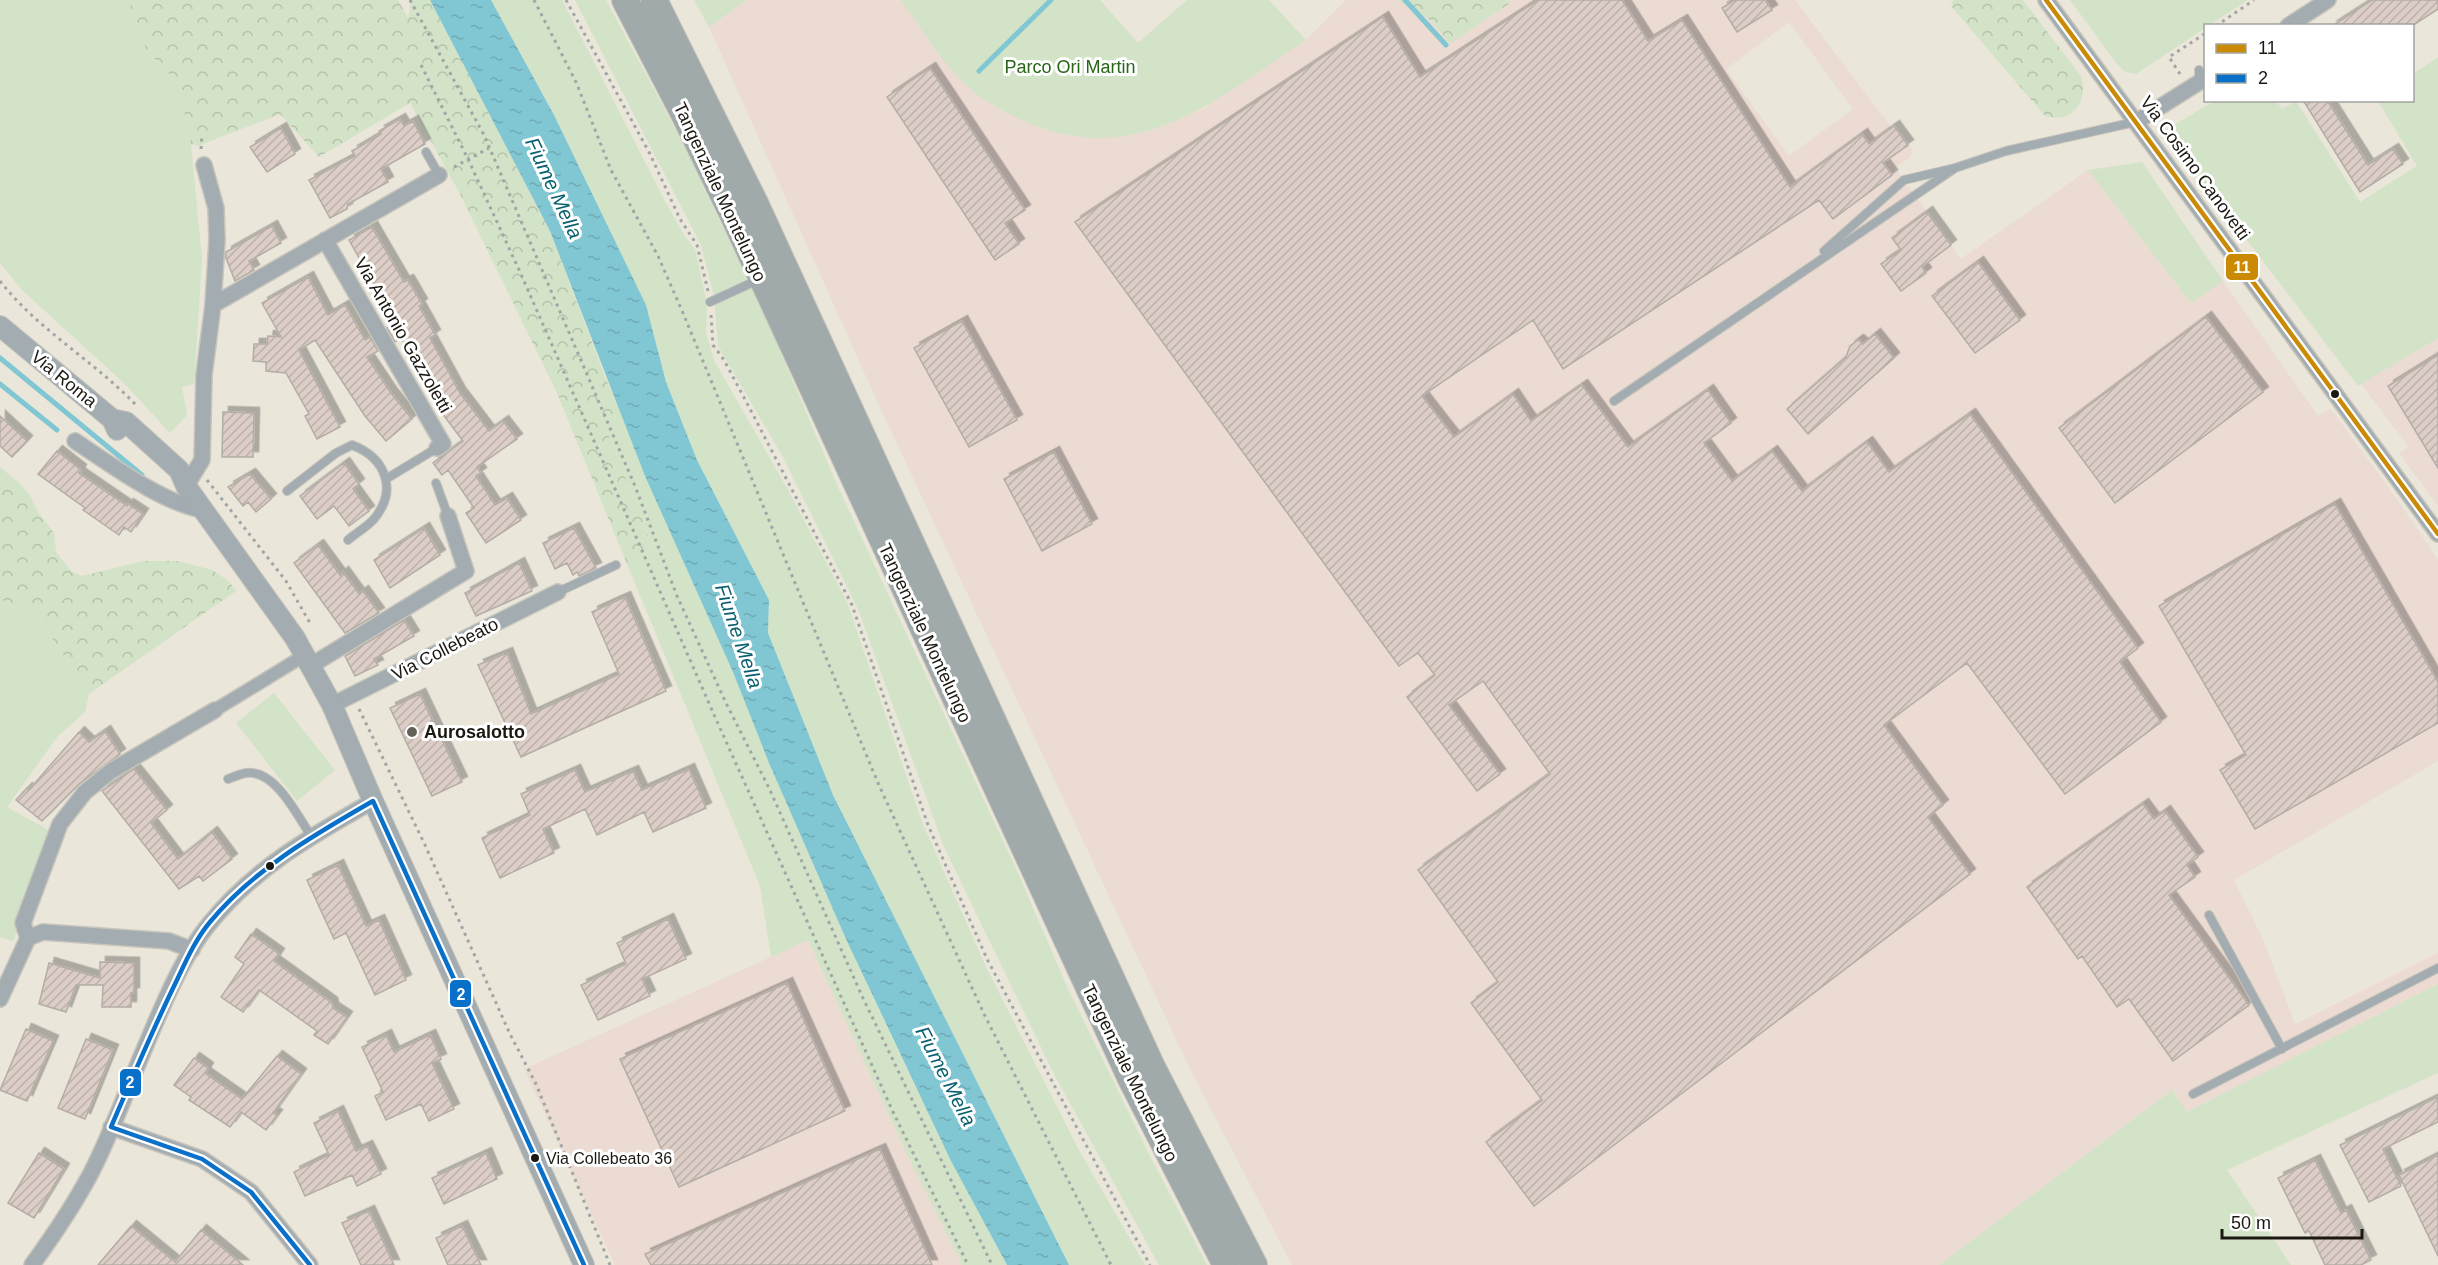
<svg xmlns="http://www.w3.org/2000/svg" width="2438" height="1265" viewBox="0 0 2438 1265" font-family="Helvetica,sans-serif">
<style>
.industrial{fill:#ebdbd2;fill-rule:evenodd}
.green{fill:#d3e3c7}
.forest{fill:url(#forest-crowns)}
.water{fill:url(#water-ripples)}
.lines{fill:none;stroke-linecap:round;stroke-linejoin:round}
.stream{stroke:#81c7d3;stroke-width:5}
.building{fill:url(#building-hatch);stroke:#b3ada6;stroke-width:1.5;filter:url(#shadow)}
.service-casing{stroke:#c7c4bb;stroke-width:10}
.pedestrian-casing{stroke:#c7c4bb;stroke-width:15}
.minor-casing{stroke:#c7c4bb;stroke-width:18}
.tertiary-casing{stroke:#c7c4bb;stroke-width:22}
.trunk-casing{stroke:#c7c4bb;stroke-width:28}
.path{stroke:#a1a5a5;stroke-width:3;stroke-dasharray:3 4.5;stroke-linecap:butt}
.service{stroke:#a3acb0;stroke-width:8}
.pedestrian{stroke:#a3acb0;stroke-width:12}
.minor{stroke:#a3acb0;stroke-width:15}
.tertiary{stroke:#a3acb0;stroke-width:20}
.trunk{stroke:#a1aaaa;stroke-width:26}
.bus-1-casing{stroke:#fff;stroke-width:9}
.bus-2-casing{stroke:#fff;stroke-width:9}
.bus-1{stroke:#cb8a03;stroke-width:4.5}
.bus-2{stroke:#0970ca;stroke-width:4.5}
.bus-dot{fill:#1a1810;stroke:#fff;stroke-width:2}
.poi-dot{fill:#636057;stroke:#fff;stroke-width:2}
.labels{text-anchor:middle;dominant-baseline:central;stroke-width:6;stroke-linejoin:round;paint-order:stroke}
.bus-label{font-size:16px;fill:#1a1810;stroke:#fff;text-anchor:start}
.park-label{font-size:18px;fill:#286617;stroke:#fff}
.street-label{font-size:18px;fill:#1a1810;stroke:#fff}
.poi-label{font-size:18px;font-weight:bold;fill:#1a1810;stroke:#fff;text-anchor:start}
.water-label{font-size:20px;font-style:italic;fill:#086070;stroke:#fff}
.line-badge{stroke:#fff;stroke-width:2}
.badge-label{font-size:16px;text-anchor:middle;font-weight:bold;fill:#fff}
</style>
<defs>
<pattern id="forest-crowns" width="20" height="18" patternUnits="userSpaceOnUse" patternTransform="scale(1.5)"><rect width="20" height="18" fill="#d3e3c7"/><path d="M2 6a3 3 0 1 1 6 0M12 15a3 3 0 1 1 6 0" fill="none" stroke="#b5c2aa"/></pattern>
<pattern id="water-ripples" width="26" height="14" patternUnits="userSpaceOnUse" patternTransform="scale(1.5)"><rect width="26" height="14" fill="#81c7d3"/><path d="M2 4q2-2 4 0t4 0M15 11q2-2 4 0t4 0" fill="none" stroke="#6faab4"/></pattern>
<pattern id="building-hatch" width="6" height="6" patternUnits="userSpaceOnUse" patternTransform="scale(1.5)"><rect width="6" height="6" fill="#dccec6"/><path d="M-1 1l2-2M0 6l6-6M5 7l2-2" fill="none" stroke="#bcb0a9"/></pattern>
<filter id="shadow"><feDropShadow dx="5.5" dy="-5.5" stdDeviation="0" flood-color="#0004"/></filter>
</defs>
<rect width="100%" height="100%" fill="#eae6da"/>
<!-- industrial -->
<path class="industrial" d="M747,0h154l49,67 29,29 19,13 44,19 39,8 19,1 56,-8 48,-21 102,-68 40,-40h51l36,22 77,-20 -2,-2h287l96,127 3,-1 19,24 -3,7 -15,11 66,91 127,-89 103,133 32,-22 95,135 13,-7 68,93 39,58v201l-204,119 29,59 32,85 143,-71v31l-251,128 -15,-22 -233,175h-647l-102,-196 -313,-668 -168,-374zM1789,22l64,87 -64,47 -63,-87z
M2438,338v168l-39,-53 10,-6 -48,-63z
M808,940l102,221 52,104h-347l-91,-196z"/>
<!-- green -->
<path class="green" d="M0,0h131l-2,2 17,47 32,35 13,60 11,115 -8,125 -12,3 5,28 -17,18 -44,-48 -104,-95 -22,-27z
M491,0h71l104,203 18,32 11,14 12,55 -1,29 8,27 74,130 59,112 75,220 64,145 94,185 65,113h-76l-236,-470 -65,-162 1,-33 -72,-140 -31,-78 -20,-77 -92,-190z
M575,0h31l74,138 86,180 72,169 180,386 50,116 83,169 56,107h-48l-105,-191 -110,-227 -86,-238 -74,-150 -66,-113 -4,-50 -13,-51z
M694,0h53l-38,27z
M901,0h199l38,43 49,-43h82l37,40c-86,57 -166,128 -275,84 -24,-10 -48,-22 -66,-40 -25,-24 -44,-56 -64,-84z
M2070,0h178l-39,25 -3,1 -1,2 -69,46 -11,-2 -7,-7z
M2438,57v281l-80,48 -194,-255 50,-30h62l6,8 14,-8 64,101 57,-36 -39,-65 34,-1 1,-26z
M2142,162l81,119 -32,22 -103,-133z
M600,414l25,7c31,87 74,168 109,252 12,30 23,61 36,91 72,170 149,339 237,501h-45l-52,-104 -102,-221 -37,17 -11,-71 -133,-322 28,-13z
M0,599l39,19 50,76 -4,18 -28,25 -50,70 56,31 -50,103 -13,-4z
M274,693l61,77 -38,31 -61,-78z
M2438,984v89l-211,97 64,95h-352l233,-175 15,22z"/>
<!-- forest -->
<path class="forest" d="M131,0h267l10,18 3,-18h19l120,231 56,148 19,42 -25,-7 55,138 -28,12 -70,-171 -98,-201 -49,-89 -91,54 -39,-43 -82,32 -7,-2 -13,-60 -32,-35 -17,-47z
M1397,0h111l2,3 -60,41 -17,-22z
M1953,0h70l58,76c8,26 -9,48 -36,40l-94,-110z
M0,467l19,16 11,12 8,17 16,21 2,19 15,19 11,5 61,-15h35l34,9 17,11 7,10 -147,103 -50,-76 -39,-19z"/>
<!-- water -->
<path class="water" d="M430,0h61l63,115 92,190 20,77 31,78 72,140 -1,33 65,162 236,470h-62l-56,-104 -105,-222 -77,-176 -36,-91 -88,-196 -95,-245z"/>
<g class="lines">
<!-- stream -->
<path class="stream" d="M1405,0l41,45
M979,71l72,-71
M0,358l142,117
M0,384l57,46"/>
</g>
<!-- building -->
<path class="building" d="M1538,0h84l26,41 34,-21 108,167 72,-53 7,10 25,-18 14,19 -25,18 9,12 -59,44 -14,-19 -256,169 -30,-49 -111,76 32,41 59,-43 18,27 51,-36 46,62 80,-57 23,33 -27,20 28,38 40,-30 30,40 65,-49 22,30 81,-58 168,234 -18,14 41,60 -96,72 -98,-131 -83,62 59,80 -15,12 42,57 -436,332 -48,-64 56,-42 -71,-97 27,-21 -80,-112 132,-96 -67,-93 -34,24 51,69 -23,17 -70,-94 28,-22 -17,-22 -19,13 -324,-444 308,-205 37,60z
M1735,0h30l7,10 -35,22 -15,-24z
M2372,0h66v9l-26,17h-80z
M930,68l95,142 -20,13 14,21 -24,16 -108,-163z
M2303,100h24l41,65 25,-16 10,15 -43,28z
M400,119l4,7 9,-5 12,23 -44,25 7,13 -40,22 -1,5 -17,9 -21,-38 46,-24 -3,-5 29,-17 -2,-3z
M281,128l14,26 -28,18 -17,-25z
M1927,212l24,33 -29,22 4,6 -25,18 -20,-27 20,-14 -9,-12z
M272,226l9,17 -32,18 5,9 -19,11 -9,-23v-6z
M372,227l32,55 4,-2 14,24 -3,2 16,29 -5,3 30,55 29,38 14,-10 14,18 -40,28 4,6 -5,3 19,29 12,-7 14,22 -35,23 -20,-30 8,-5 -26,-38 -6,5 -9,-12 30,-22 -21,-28 -41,-75 -6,4 -8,-14 6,-4 -15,-27 2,-2 -31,-55z
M1978,262l42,58 -45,33 -43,-57z
M308,277l20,38 17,-10 20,35 5,-3 8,14 -11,6 24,36 21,26 -26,22 -21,-25 -50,-76 -16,10 41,77 -23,12 -12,-23 4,-2 -23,-41 -20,-2v-9l-13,-1 1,-17h13l1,-8 13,1 -19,-34z
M2206,317l57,75 -148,111 -56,-75z
M962,321l55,99 -48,27 -55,-99z
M1875,334l19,24 -86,76 -21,-25 59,-52 4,-11 8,-6 5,4z
M2438,355v113l-50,-82z
M223,412l31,1 -1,44h-31z
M0,416l27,25 -15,16 -12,-11z
M57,451l24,19 -2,3 48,33 1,-2 15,10 -12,18 -7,-5 -5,8 -36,-25 2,-2 -47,-34z
M1054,452l38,72 -50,27 -38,-72z
M344,463l15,21 -6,5 16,22 -20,15 -15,-20 -17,13 -17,-23z
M250,474l21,25 -15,13 -8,-10 -5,4 -15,-19z
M2335,504l103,178v41l-183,106 -35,-59 26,-15 -87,-149z
M424,528l16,27 -50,33 -16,-28z
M574,528l22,40 -17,8 -2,-4 -4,3 -6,-12 -12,6 -12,-26z
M318,545l22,30 3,-3 16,22 4,-3 16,22 -34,20 -51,-70z
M519,563l13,28 -56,25 -11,-23z
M625,597l41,94 -145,66 -43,-92 29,-12 24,61 88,-40 -27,-62z
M404,620l10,16 -40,23 4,6 -23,11 -10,-20z
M420,694l42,88 -30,14 -42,-88z
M105,731l15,23 -41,30 -37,37 -26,-21 11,-12 2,2 50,-58 10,10z
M134,769l33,41 -16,13 27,36 34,-27 20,27 -29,22 -4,-5 -20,13 -77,-98z
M689,769l17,39 -53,24 -9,-20 -47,23 -12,-26 -42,20 11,24 -54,25 -18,-40 48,-23 -9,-21 54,-24 10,22 48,-21 9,19z
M2143,804l11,15 11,-8 33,46 -11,8 8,12 -26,18 80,110 -76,56 -44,-62 -12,8 -35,-51 -4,3 -51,-72z
M338,865l28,61 13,-6 27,60 -31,15 -29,-62 -12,6 -27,-59z
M668,919l18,40 -44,20 8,17 -52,24 -17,-35 45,-21 -9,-21z
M251,934l28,20 -5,7 58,42 1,5 14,9 -19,27 -14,-9 3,-4 -58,-41 -16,22 -22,-15 23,-33 -9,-7z
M100,962l34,1v30h-3v14h-29l1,-22h-27l-10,27 -27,-8 10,-41 51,15z
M787,983l58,128 -166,76 -59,-128z
M26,1029l27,12 -26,60 -27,-11z
M386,1035l8,17 36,-17 11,24 -9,4 22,46 -25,12 -8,-17 -35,16 -11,-24 8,-4 -21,-45z
M86,1039l27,11 -28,69 -27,-11z
M277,1056l24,18 -28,39 4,2 -11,15 -25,-18 -11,15 -41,-27 2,-3 -17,-12 20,-27 14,10 -3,5 37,26z
M2438,1097v25l-55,27 18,37 -32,16 -29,-57z
M338,1111l18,40 11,-5 14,28 -24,12 -5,-11 -47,21 -11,-24 35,-17 -15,-32z
M880,1149l52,116h-281l-6,-11z
M39,1153l25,16 -30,49 -26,-15z
M486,1153l11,26 -53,25 -12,-26z
M2438,1155v101l-39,-81z
M2315,1160l26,53 5,-3 25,50 -10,5h-36l-16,-34 -4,2 -27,-55z
M369,1211l25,54h-33l-19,-42z
M131,1226l44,36 26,-32 42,35h-145z
M462,1226l19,39h-33l-12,-27z"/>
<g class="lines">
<defs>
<path id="service" d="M2199,70v12
M426,152l13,23
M1824,251l80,-71 51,-12 51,-17 129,-29
M710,302l50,-23
M1614,401l341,-233
M386,479l51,-31
M436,483l12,33
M287,491l49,-38 16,-8c34,13 46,45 22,74 -7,8 -18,14 -26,21
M558,592l58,-27
M228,779c5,-2 12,-5 18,-6 29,-4 51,42 65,63
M2209,915l73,134
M2193,1094l245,-126"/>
<path id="pedestrian" d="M215,710l90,-55"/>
<path id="minor" d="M2046,0l392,534
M2288,26l40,-26
M2136,122l70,-44
M325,240l118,204 -6,4
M213,305l226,-130
M75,441c35,23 87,62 128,69
M186,486l16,-26 2,-85 9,-70 4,-65 -1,-32 -12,-43
M310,666l156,-95 -18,-55
M332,705l226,-113
M28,938l-5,-15 37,-99 25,-32 26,-21 104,-61
M0,999l28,-61 15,-6 126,9 23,9
M111,1127l91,32 49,33 59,73
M32,1265c21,-29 42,-60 59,-92 20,-39 35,-81 52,-121 17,-40 39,-96 67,-129 44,-55 103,-88 163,-122"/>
<path id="tertiary" d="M0,326l112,93 5,11
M112,419l14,3 53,48 7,16 109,152 37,67 41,96 211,464"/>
<path id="trunk" d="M625,0l59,114 49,101 398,864 95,186
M654,0l101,203 397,864 102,198"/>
</defs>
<!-- service casing -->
<use href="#service" class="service-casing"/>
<!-- pedestrian casing -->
<use href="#pedestrian" class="pedestrian-casing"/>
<!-- minor casing -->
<use href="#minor" class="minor-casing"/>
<!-- tertiary casing -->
<use href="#tertiary" class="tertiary-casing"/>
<!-- trunk casing -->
<use href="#trunk" class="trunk-casing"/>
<!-- path -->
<path class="path" d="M410,0l74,135 151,351 42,110 49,107 43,85 93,208 130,269
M534,0l42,82 35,88 47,86 25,57 195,470 106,231 127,251
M566,0l84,154 30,65 17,26 11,46
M2216,26l38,-26
M421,65l47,94 52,113 195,445 178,395 75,153
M2180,74l-11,-17 37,-24
M201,149l1,-14
M454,167l35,-19
M0,281c37,48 94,80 136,124
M711,315l2,30 11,15 25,47 103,198 76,220 59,134 163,306
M207,480l79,101 24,42
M359,709l66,136 85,189 26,50 74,181"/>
<!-- service -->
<use href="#service" class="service"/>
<!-- pedestrian -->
<use href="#pedestrian" class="pedestrian"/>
<!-- minor -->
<use href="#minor" class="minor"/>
<!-- tertiary -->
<use href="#tertiary" class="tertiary"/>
<!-- trunk -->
<use href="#trunk" class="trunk"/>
<defs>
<path id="bus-1" d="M2046,0l392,534"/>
<path id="bus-2" d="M310,1265l-59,-73 -49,-33 -91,-32c21,-49 42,-98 65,-145 10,-21 19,-42 34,-60 44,-53 104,-87 163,-121l211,464"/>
</defs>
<!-- bus-1 casing -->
<use href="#bus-1" class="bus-1-casing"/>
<!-- bus-2 casing -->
<use href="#bus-2" class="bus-2-casing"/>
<!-- bus-1 -->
<use href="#bus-1" class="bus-1"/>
<!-- bus-2 -->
<use href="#bus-2" class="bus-2"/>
</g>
<!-- markers -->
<g class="bus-dot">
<circle cx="2335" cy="394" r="5"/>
<circle cx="270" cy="866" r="5"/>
<circle cx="535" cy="1158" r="5"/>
</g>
<circle class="poi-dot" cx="412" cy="732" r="6"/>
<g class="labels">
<!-- bus labels -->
<g class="bus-label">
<text x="546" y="1158">Via Collebeato 36</text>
</g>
<!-- park labels -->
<g class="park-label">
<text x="1070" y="67">Parco Ori Martin</text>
</g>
<!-- street labels -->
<g class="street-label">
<text transform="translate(2195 168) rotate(54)">Via Cosimo Canovetti</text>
<text transform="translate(720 192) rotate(65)">Tangenziale Montelungo</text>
<text transform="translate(403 335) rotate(60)">Via Antonio Gazzoletti</text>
<text transform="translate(64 379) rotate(39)">Via Roma</text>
<text transform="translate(925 633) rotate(65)">Tangenziale Montelungo</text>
<text transform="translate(445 649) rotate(-27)">Via Collebeato</text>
<text transform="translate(1130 1073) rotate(64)">Tangenziale Montelungo</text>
</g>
<!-- poi labels -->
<g class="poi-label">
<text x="424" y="732">Aurosalotto</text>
</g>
<!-- water labels -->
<g class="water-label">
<text transform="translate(554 188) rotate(65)">Fiume Mella</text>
<text transform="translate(739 636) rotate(71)">Fiume Mella</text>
<text transform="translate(946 1076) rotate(63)">Fiume Mella</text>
</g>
</g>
<g class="line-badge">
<rect x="2225" y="253" width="34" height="28" rx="6" fill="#cb8a03"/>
<rect x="449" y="979" width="23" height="29" rx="6" fill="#0970ca"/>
<rect x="119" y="1068" width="23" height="29" rx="6" fill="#0970ca"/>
</g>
<g class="badge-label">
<text x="2242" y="273">11</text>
<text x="461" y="1000">2</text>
<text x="130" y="1088">2</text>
</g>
<!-- legend -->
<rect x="2204" y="24" width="210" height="78" fill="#ffffff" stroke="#a3a39f" stroke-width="1.5"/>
<rect x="2216" y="44" width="30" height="9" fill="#cb8a03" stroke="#a3a39f" stroke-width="1.5"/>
<text x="2258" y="54" font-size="18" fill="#1a1810">11</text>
<rect x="2216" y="74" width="30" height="9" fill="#0970ca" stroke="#a3a39f" stroke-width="1.5"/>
<text x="2258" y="84" font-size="18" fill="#1a1810">2</text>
<!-- scale -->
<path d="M2222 1229v9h140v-9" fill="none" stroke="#1a1810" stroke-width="3"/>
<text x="2231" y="1229" font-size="18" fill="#1a1810" stroke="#ffffff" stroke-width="4.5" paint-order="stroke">50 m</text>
</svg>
